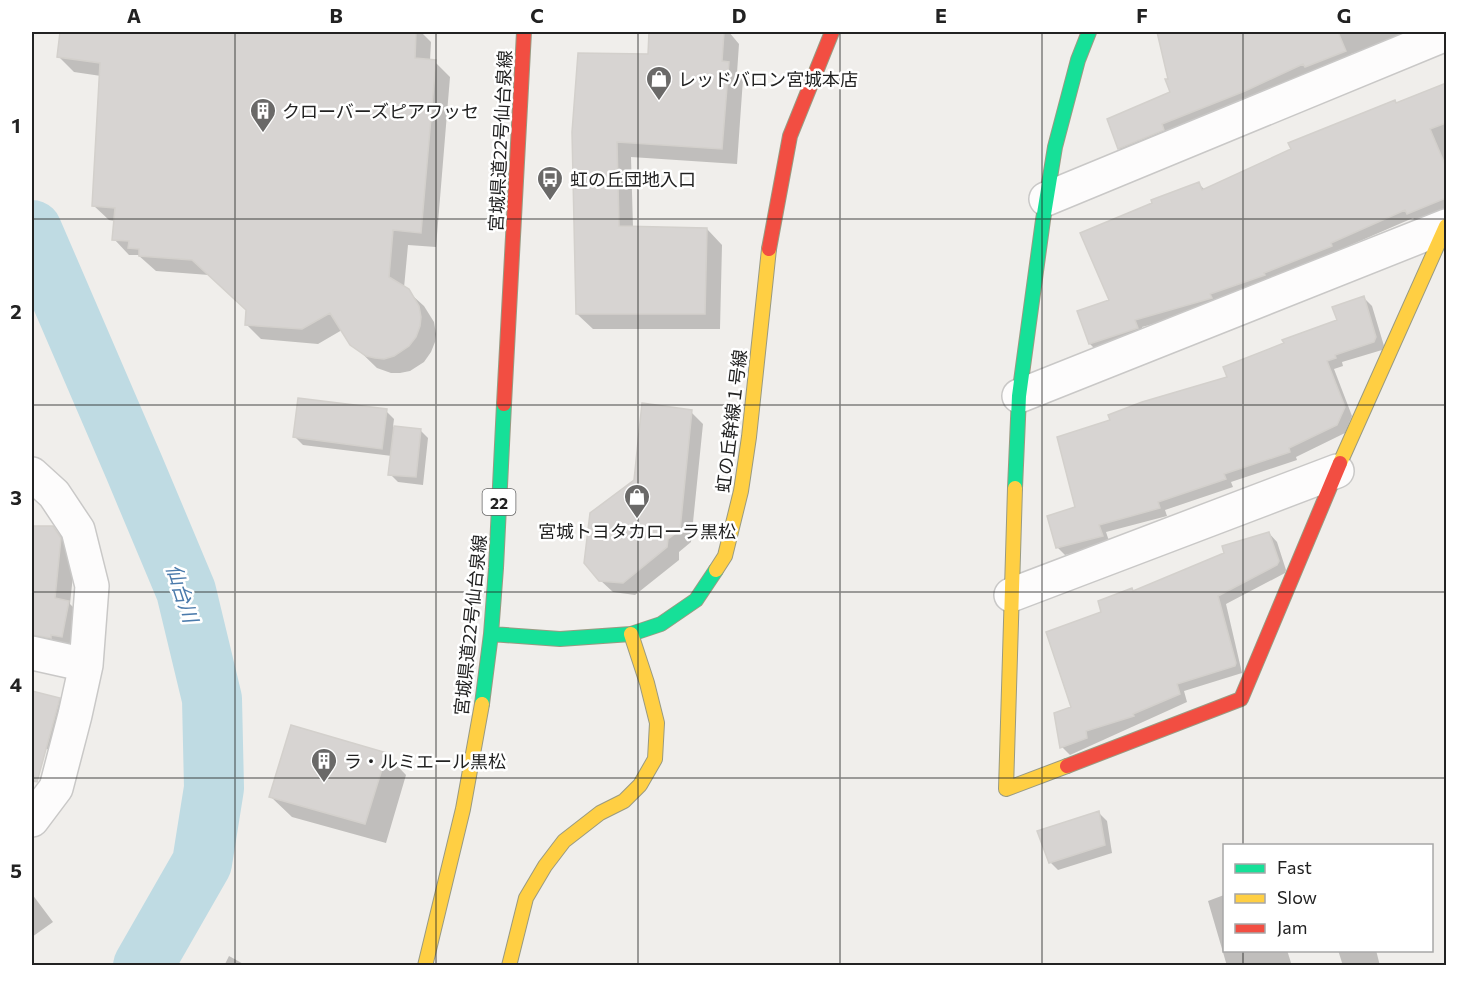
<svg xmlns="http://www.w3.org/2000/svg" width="1478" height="997" viewBox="0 0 1478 997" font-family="Commissioner,'Noto Sans JP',sans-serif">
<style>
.shadow{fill:#0003}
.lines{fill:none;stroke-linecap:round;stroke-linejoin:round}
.river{stroke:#bfdbe3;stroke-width:60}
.building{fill:#d7d4d2;stroke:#d3d0cc;stroke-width:1.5}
.street-casing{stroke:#c9c8c7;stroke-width:36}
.fast-casing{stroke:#999a82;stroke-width:16}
.slow-casing{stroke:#999a82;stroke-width:16}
.jam-casing{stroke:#999a82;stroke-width:16}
.street{stroke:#fdfcfc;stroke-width:33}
.fast{stroke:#16e098;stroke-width:14}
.slow{stroke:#ffcf43;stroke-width:14}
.jam{stroke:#f24e42;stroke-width:14}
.grid{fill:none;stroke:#222;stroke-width:1.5;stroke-opacity:0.55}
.labels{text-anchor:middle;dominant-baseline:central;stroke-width:5;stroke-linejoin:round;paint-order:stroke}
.shield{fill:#fff;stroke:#646464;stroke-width:1.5}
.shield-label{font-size:16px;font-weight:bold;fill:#222}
.poi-label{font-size:18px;fill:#222;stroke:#fff;text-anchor:start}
.street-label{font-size:18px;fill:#222;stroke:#fff}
.water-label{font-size:20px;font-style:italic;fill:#4a7aab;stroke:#fff}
.neatline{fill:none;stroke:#222;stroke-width:2}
.grid-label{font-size:20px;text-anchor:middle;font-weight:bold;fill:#222}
</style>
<rect width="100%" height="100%" fill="#f0eeeb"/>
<!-- shadow -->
<path class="shadow" d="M61,32h360l10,10 -1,19 5,1 15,15 -14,170 -28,-2 -4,43 20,18 10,16 2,12 -1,8 -4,10 -7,10 -14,9 -10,2h-9l-14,-5 -29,-28 -6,-10 -24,14 -57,-5 -15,-15 1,-13 -38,-36 -53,-4 -18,-16h-9l-15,-16 1,-18 -6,-1 -16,-15 8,-129 -27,-4 -16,-16z
M650,32h79l10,12 -2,29 6,6 -6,85 -106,-7 2,71 74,1 15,16 -2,84h-127l-16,-15 -4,-182 76,-76z
M1158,32h260l-67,22 2,5 -226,97 -8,-8 53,-55z
M1446,85v124l-30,12 -3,-3 -76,33 2,3 -120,52 -77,21 3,9 -47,16 -8,-8 -11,-32 32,-11 87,-118 7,7 192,-86z
M1364,298l8,8 12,40 -2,4 -40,12 1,4 -9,3 18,47 -7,17 -49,24 1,3 -66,22 2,5 -68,23 2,6 -61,16 4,12 -45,11 -8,-8 20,-39 152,-130 110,-57z
M386,411l8,8 -1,8 27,3 8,8 -5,47 -25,-3 -8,-8 2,-18 -89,-11 -8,-8z
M691,412l12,12 -12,118 -12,10v8l-44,35 -22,-3 -13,-12 35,-99z
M32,527h20l15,15 8,14 -5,48 13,13 -7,34 -44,-10z
M1269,533l8,9 9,28 -1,3 -59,31 16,69 -58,18 3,11 -117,53 -8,-8 -7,-33 18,-6 30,-95 31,-21 92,-38z
M32,693l27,6 14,14 -10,40 -31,-8z
M386,754l20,21 -20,68 -94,-26 -21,-20z
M1099,813l8,8 5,32 -54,17 -8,-8z
M32,894l21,28 -21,15z
M1224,895v55h63l5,16h-65l-19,-65z
M1338,950h38l4,16h-37z
M229,956l18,10h-23z"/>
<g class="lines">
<!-- river -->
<path class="river" d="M32,230l102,237 52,124 26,108 2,89 -12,75 -59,103"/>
</g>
<!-- building -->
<path class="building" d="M60,32h356l-1,26 21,2 -15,173 -28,-3 -4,47 20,12 10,17 2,11 -1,9 -4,11 -7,9 -15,10 -10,3 -9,-1 -9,-2 -16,-11 -20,-32 -28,16 -57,-4 1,-15 -54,-50 -53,-4v-7l-11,-1 1,-7 -17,-1 3,-32 -23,-2 8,-143 -43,-6z
M649,32h75l-2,29 7,1 -7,87 -105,-7 2,84 88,2 -2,86h-129l-4,-182 6,-79 70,1z
M1157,32h181l8,19 -41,16 -2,-3 -58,27 -83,33 2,6 -46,19 -11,-30 63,-27 -5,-13h3z
M1446,83v40l-16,6 16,38v31l-39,16 -2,-4 -74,33 1,3 -68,27 1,2 -55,19 2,4 -77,22 3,8 -49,16 -12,-33 32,-11 -29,-67 72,-30 -1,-3 48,-18 3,8 89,-41 -3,-6 107,-43 1,3z
M1364,296l12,41 -2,5 -39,13 1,3 -9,3 18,46 -8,18 -48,23 1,4 -66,22 2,5 -68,23 2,6 -61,17 4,11 -47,12 -9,-32 28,-9 -18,-70 53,-17 -2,-5 34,-13 85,-25 -4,-10 61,-24 -2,-3 55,-20 -5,-13z
M298,398l89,11 -5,40 -89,-12z
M642,403l50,7 -12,120 -12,9 -1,8 -44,36 -24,-2 -15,-18 6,-50 44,-33z
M394,426l27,3 -5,48 -28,-2z
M32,526h21l8,12 -6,60 14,3 -7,36 -11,-2v3l-19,-3z
M1269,532l10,29 -2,4 -59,31 18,67 -1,3 -58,18 3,10 -47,20 1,2 -48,15 1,7 -27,10 -6,-35 17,-6 -25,-75 55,-20 -3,-11 34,-13 1,3 91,-38 -2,-7z
M32,691l28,7 -23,84 -5,-1z
M291,725l96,28 -22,71 -96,-27z
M1099,811l6,34 -56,18 -12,-32z"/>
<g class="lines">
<defs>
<path id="street" d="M1046,199l400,-165
M1019,396l427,-170
M32,474l22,20 24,36 14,56 -6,79 -11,50 -19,73 -24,32
M1011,595l326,-124
M32,653l54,12"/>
<path id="fast" d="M1015,488l4,-92 24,-176 12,-73 23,-87 11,-28
M491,634l69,5 71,-5 30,-10 35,-24 20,-30
M482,704l9,-70 5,-66 8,-164"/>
<path id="slow" d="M1340,463l106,-237
M1015,488l-9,301 61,-23
M716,570l9,-14 16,-65 8,-54 20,-188
M425,966l38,-157 19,-105
M509,966l17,-68 19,-32 19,-25 36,-28 24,-12 16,-16 15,-26 2,-36 -10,-40 -16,-49"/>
<path id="jam" d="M769,249l21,-113 42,-104
M504,404l20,-372
M1067,766l174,-67 99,-236"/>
</defs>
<!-- street casing -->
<use href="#street" class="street-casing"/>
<!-- fast casing -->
<use href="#fast" class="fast-casing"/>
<!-- slow casing -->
<use href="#slow" class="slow-casing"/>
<!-- jam casing -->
<use href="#jam" class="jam-casing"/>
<!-- street -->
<use href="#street" class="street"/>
<!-- fast -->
<use href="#fast" class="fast"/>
<!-- slow -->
<use href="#slow" class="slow"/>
<!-- jam -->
<use href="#jam" class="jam"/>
</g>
<!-- grid -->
<path class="grid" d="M235,32v934M436,32v934M638,32v934M840,32v934M1042,32v934M1243,32v814M32,219h1414M32,405h1414M32,592h1414M32,778h1414M1243,950v16"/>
<!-- icons -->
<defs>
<symbol id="shop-pin" viewBox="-11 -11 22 30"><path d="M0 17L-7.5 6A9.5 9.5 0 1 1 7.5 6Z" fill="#6a6968" stroke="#fff"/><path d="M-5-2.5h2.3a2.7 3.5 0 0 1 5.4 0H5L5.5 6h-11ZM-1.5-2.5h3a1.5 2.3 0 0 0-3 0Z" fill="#fff"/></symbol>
<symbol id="building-pin" viewBox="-11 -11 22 30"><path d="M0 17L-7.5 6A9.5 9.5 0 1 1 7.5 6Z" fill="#6a6968" stroke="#fff"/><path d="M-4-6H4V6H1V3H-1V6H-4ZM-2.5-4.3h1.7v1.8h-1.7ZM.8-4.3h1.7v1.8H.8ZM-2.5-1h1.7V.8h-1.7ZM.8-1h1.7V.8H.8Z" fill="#fff"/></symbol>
<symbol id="bus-pin" viewBox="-11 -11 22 30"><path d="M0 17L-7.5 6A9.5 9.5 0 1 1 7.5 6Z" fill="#6a6968" stroke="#fff"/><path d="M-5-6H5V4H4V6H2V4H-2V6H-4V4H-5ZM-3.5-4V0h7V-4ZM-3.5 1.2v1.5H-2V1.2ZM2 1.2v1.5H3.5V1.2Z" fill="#fff"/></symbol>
</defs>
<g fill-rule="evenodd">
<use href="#shop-pin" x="644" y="64" width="30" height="40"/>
<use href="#building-pin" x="248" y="96" width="30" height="40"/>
<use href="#bus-pin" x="535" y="164" width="30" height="40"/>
<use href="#shop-pin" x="622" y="482" width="30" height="40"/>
<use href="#building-pin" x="309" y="746" width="30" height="40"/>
</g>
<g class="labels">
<!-- shield labels -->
<rect class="shield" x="482.5" y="489" width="33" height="26" rx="4.5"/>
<g class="shield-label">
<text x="499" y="502">22</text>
</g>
<!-- poi labels -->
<g class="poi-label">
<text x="678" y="79">レッドバロン宮城本店</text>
<text x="282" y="111">クローバーズピアワッセ</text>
<text x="570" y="179">虹の丘団地入口</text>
<text x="637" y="531" text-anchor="middle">宮城トヨタカローラ黒松</text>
<text x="344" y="761">ラ・ルミエール黒松</text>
</g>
<!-- street labels -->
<g class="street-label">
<text transform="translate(500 141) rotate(-87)">宮城県道22号仙台泉線</text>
<text transform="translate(731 421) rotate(-83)">虹の丘幹線１号線</text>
<text transform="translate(470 625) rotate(-84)">宮城県道22号仙台泉線</text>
</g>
<!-- water labels -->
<g class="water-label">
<text transform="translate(183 593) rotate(72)">仙台川</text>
</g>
</g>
<!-- border -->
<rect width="1478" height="997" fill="none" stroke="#ffffff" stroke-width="66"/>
<!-- legend -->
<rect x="1223" y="844" width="210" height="108" fill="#ffffff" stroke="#a7a7a7" stroke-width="1.5"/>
<rect x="1235" y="864" width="30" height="9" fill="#16e098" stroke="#a7a7a7" stroke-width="1.5"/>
<text x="1277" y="874" font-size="18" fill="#222222">Fast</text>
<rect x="1235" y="894" width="30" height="9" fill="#ffcf43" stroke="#a7a7a7" stroke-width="1.5"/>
<text x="1277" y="904" font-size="18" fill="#222222">Slow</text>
<rect x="1235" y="924" width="30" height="9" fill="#f24e42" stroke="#a7a7a7" stroke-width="1.5"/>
<text x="1277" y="934" font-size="18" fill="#222222">Jam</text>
<rect x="33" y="33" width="1412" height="931" class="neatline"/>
<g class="grid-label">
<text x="134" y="23">A</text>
<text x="336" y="23">B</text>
<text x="537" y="23">C</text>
<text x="739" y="23">D</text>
<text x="941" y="23">E</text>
<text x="1142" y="23">F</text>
<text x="1344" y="23">G</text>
<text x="16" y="133">1</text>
<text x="16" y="319">2</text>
<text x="16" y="505">3</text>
<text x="16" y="692">4</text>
<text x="16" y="878">5</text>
</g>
</svg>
